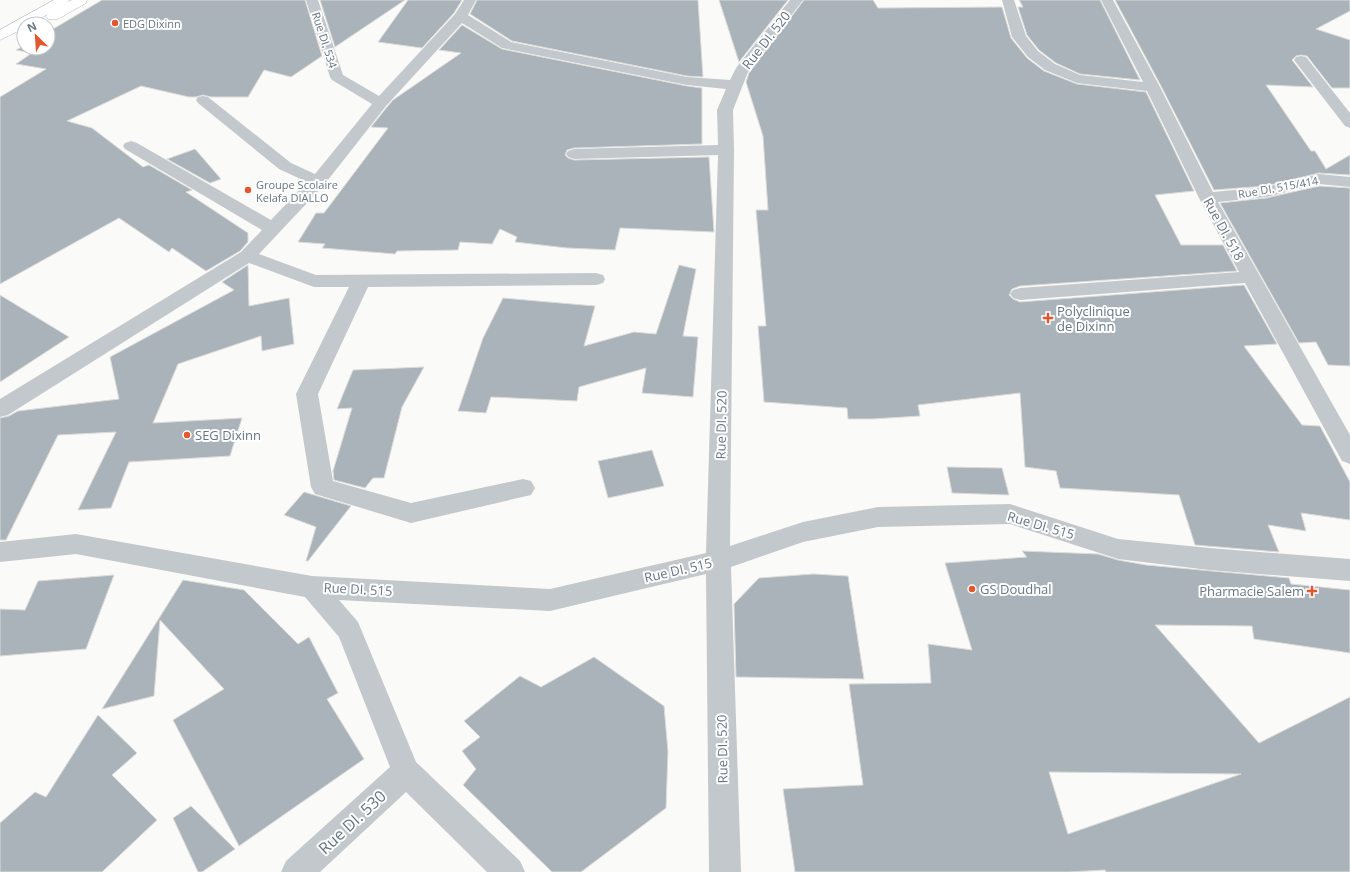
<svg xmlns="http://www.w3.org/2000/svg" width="1350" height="872" viewBox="0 0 1350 872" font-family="'Open Sans',sans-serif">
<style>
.building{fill:#aab3b9;stroke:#dcdcda;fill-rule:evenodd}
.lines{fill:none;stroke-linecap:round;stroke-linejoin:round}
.major-casing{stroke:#b5babe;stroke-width:1}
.minor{fill:#c3c8cc;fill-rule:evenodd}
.major{fill:#fff;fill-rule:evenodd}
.poi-dot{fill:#e4572e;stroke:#fff;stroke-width:1.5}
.labels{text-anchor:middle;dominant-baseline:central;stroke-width:4;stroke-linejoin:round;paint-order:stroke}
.far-poi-label{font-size:11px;fill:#657683;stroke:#fff;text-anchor:start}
.far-street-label{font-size:11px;fill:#657683;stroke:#fff}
.street-label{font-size:13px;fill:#657683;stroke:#fff}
.poi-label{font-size:13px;fill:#657683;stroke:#fff;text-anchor:start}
.near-street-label{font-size:16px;fill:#657683;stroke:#fff}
</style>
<rect width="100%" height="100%" fill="#fafaf8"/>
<!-- building -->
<path class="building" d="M102,0h203l17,56 -31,21 -27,-7 -16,27h-37l-8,-2 -7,2h-7l-48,-11 -74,35 25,7 51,39 6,-2 43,25 -6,2 62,41v9l-8,9 -34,20 -34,-23 -3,4 -50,-34 -119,66v-187l46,-28 -30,-5 16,-11 -16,-3 8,-4v2h24v-16z
M320,0h85l-70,47z
M408,0h54l-8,13 -32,35 -44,-6z
M477,0h221l5,77 -16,-1 -175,-35 -42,-27z
M719,0h69l-49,62z
M804,0h69l5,8 124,-1 9,31 16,20 17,13 33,13 69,8 48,99 -39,4 26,50h42l14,26 -217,15 -8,3 -3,6 4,4 7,3 224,-17 33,59 -33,2 58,79 18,1 30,56v38l-49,-7 5,18 -38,-6 11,27 -84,-7 -16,-50 -119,-7 -4,-17 -31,-4 -5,-74 -102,12 2,11 -48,3h-24l-1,-11 -83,-6 -6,-76h8l-10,-116h12l-5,-74 -17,-54 3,-9z
M1019,0h81l40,80 -60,-6 -24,-11 -17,-13 -12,-15 -9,-28h5z
M1115,0h235v11l-34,18 34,11v48h-18l-25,-32 -6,-1 -5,1 -4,4 21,27 -47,-2 45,66h4l11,18 24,-14v20l-31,-2 -53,13 -52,4 -53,-104z
M462,25l40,24 185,37 15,2v56l-128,4 -7,2 -2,5 3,3 6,2 135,-3 5,75 -94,-4 -5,22 -48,-2 -52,-6 2,-5 -17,-8 -8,15 -32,-2 -2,8 -61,1 -2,3 -73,-6 3,-4 -27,-2 18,-29h8l64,-85 -17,-1 16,-20 6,-7 68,-47 -22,-3z
M195,149l26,30 -11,4 -43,-24z
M1319,186l31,2v178l-22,-1 -12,-23 -17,1 -79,-140 46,-5z
M248,265l1,41 40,-8 5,46 -32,7 -1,-15 -83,28 -25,59 89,-5 -12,38 -101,6 -18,46 -33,2 38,-78 -58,3 -52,105h-6v-122l9,-2 9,-5 101,-12 -9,-42 124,-67 -12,-8z
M679,265l17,4 -13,67 15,1 -5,60 -51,-4 4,-25 -67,19 -2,14 -86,-4 -5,16 -28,-2 25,-73 20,-40 92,8 -11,40 50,-14 22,2z
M0,295l69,42 -69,45z
M424,367l-22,40 -18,71h-11l-8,10 -31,-8 -1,-9 19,-63 -15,1 16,-39z
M652,450l12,36 -56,12 -10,-37z
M947,467l55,1 7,27 -57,-2z
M304,492l47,14 -43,55h-2l10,-34 -32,-12z
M1022,551l76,3 20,6 28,5 143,13 2,6 59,6v63l-96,-14 -2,-13 -97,-1 104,118 91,-46v175h-244l-1,-2 -36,2h-274l-12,-83 80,-4 -14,-101 82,-1 -3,-39 44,6 -27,-87 82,-6zM1049,772l192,2 -173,60z
M813,574l35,2 16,103 -128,-2 -2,-73 25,-26z
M114,575l-28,74 -86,7v-47l25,1 13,-29z
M183,580l61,10 54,54 11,-7 29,56 -11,6 37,60 -125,87 -66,-126 51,-31 -64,-69 -6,76 -52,13z
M594,657l70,49 4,46 -2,56 -85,64h-29l-89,-87 13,-16 -14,-18 18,-14 -16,-16 56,-45 21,11z
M98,715l39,38 -25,22 45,45 -55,52h-102v-49l35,-31 11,5z
M191,806l44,43 -33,23h-4l-25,-54z"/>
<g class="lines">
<defs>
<path id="major" d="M54,0h15l-1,2 4,-2h15l-1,3 -28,16h-10l-2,-3 2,-2 -17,10h-7v4l-24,12v-10z"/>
</defs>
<!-- major casing -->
<use href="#major" class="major-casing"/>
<!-- minor -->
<path class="minor" d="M306,0h12l25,75 36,21 76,-82 9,-14h12l-8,15 43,27 176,35 43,3 6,-12 54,-68h13l-55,72 -15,38 1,40 -4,396 73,-24 75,-15 132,-3 108,35 91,9 141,11v22l-141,-11 -91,-11 -108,-35 -132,3 -75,15 -72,25 10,305h-32l-3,-298 -156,37 -211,-11 19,22 58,140 104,99 5,11h-38l-81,-80 -86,80h-39l5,-11 104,-94 -51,-130 -34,-40 -229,-43 -76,8v-20l76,-8 236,42 238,13 156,-36 12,-398 -144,4 -6,-2 -2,-3 2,-3 6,-2 144,-4 -1,-35 9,-21 -39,-4 -185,-37 -40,-25 -76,83 -62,79 -65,69 57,21 280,-2 7,2 2,4 -2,4 -7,2 -228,2 -50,107 15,87 78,22 112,-24 8,2 4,7 -4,7 -120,28 -96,-29 -4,-7 -15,-93 53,-107h-35l-65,-24 -241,152 -8,2v-18l241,-147 21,-22 -137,-81 -2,-3 2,-3 6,-2 6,2 134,77 36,-38 -28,-13 -81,-66 -2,-3 2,-3 5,-1 5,1 83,66 24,11 57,-70 -40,-24 -2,-3z
M1002,0h12l12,36 12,15 17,13 25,11 63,7 -42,-82h12l47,87 53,105 53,-5 53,-13 31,3v10l-31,-3 -53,13 -48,5 132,233v29l-8,-3 -97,-178 -225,17 -7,-2 -3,-4 3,-4 7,-2 219,-16 -40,-74 -52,-107 -70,-8 -32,-13 -17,-13 -16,-20z
M1301,56l5,1 44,56v15l-5,-2 -51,-66 2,-3z"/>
<!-- major -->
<use href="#major" class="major"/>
</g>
<!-- markers -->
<g class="poi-dot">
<circle cx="115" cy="23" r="4"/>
<circle cx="248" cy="190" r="4"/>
<path d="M1046 312h4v4h4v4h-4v4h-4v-4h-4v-4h4z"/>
<circle cx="187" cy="435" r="4"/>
<circle cx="972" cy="589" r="4"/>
<path d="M1310 585h4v4h4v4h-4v4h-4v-4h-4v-4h4z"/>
</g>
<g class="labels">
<!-- far-poi labels -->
<g class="far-poi-label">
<text x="123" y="23">EDG Dixinn</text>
<text x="256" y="184">Groupe Scolaire<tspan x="256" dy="13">Kelafa DIALLO</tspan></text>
</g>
<!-- far-street labels -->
<g class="far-street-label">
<text transform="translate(325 40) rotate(72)">Rue DI. 534</text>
<text transform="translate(1278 187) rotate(-10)">Rue DI. 515/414</text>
</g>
<!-- street labels -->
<g class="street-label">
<text transform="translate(766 40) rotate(-52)">Rue DI. 520</text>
<text transform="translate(1224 229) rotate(61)">Rue DI. 518</text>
<text transform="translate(721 425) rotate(-89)">Rue DI. 520</text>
<text transform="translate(1041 525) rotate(16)">Rue DI. 515</text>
<text transform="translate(678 570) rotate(-13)">Rue DI. 515</text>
<text transform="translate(358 589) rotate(3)">Rue DI. 515</text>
<text transform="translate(722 749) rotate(-91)">Rue DI. 520</text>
</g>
<!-- poi labels -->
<g class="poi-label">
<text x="1057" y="311">Polyclinique<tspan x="1057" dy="15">de Dixinn</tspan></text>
<text x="195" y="435">SEG Dixinn</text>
<text x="980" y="589">GS Doudhal</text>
<text x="1304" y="591" text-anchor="end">Pharmacie Salem</text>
</g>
<!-- near-street labels -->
<g class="near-street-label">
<text transform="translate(352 822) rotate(-43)">Rue DI. 530</text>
</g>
</g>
<!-- north arrow -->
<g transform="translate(36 36) rotate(335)"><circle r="19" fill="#ffffff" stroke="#c1c8cd"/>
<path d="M0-3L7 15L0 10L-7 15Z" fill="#e4572e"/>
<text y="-6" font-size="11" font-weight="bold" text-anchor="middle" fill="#657683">N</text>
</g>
</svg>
